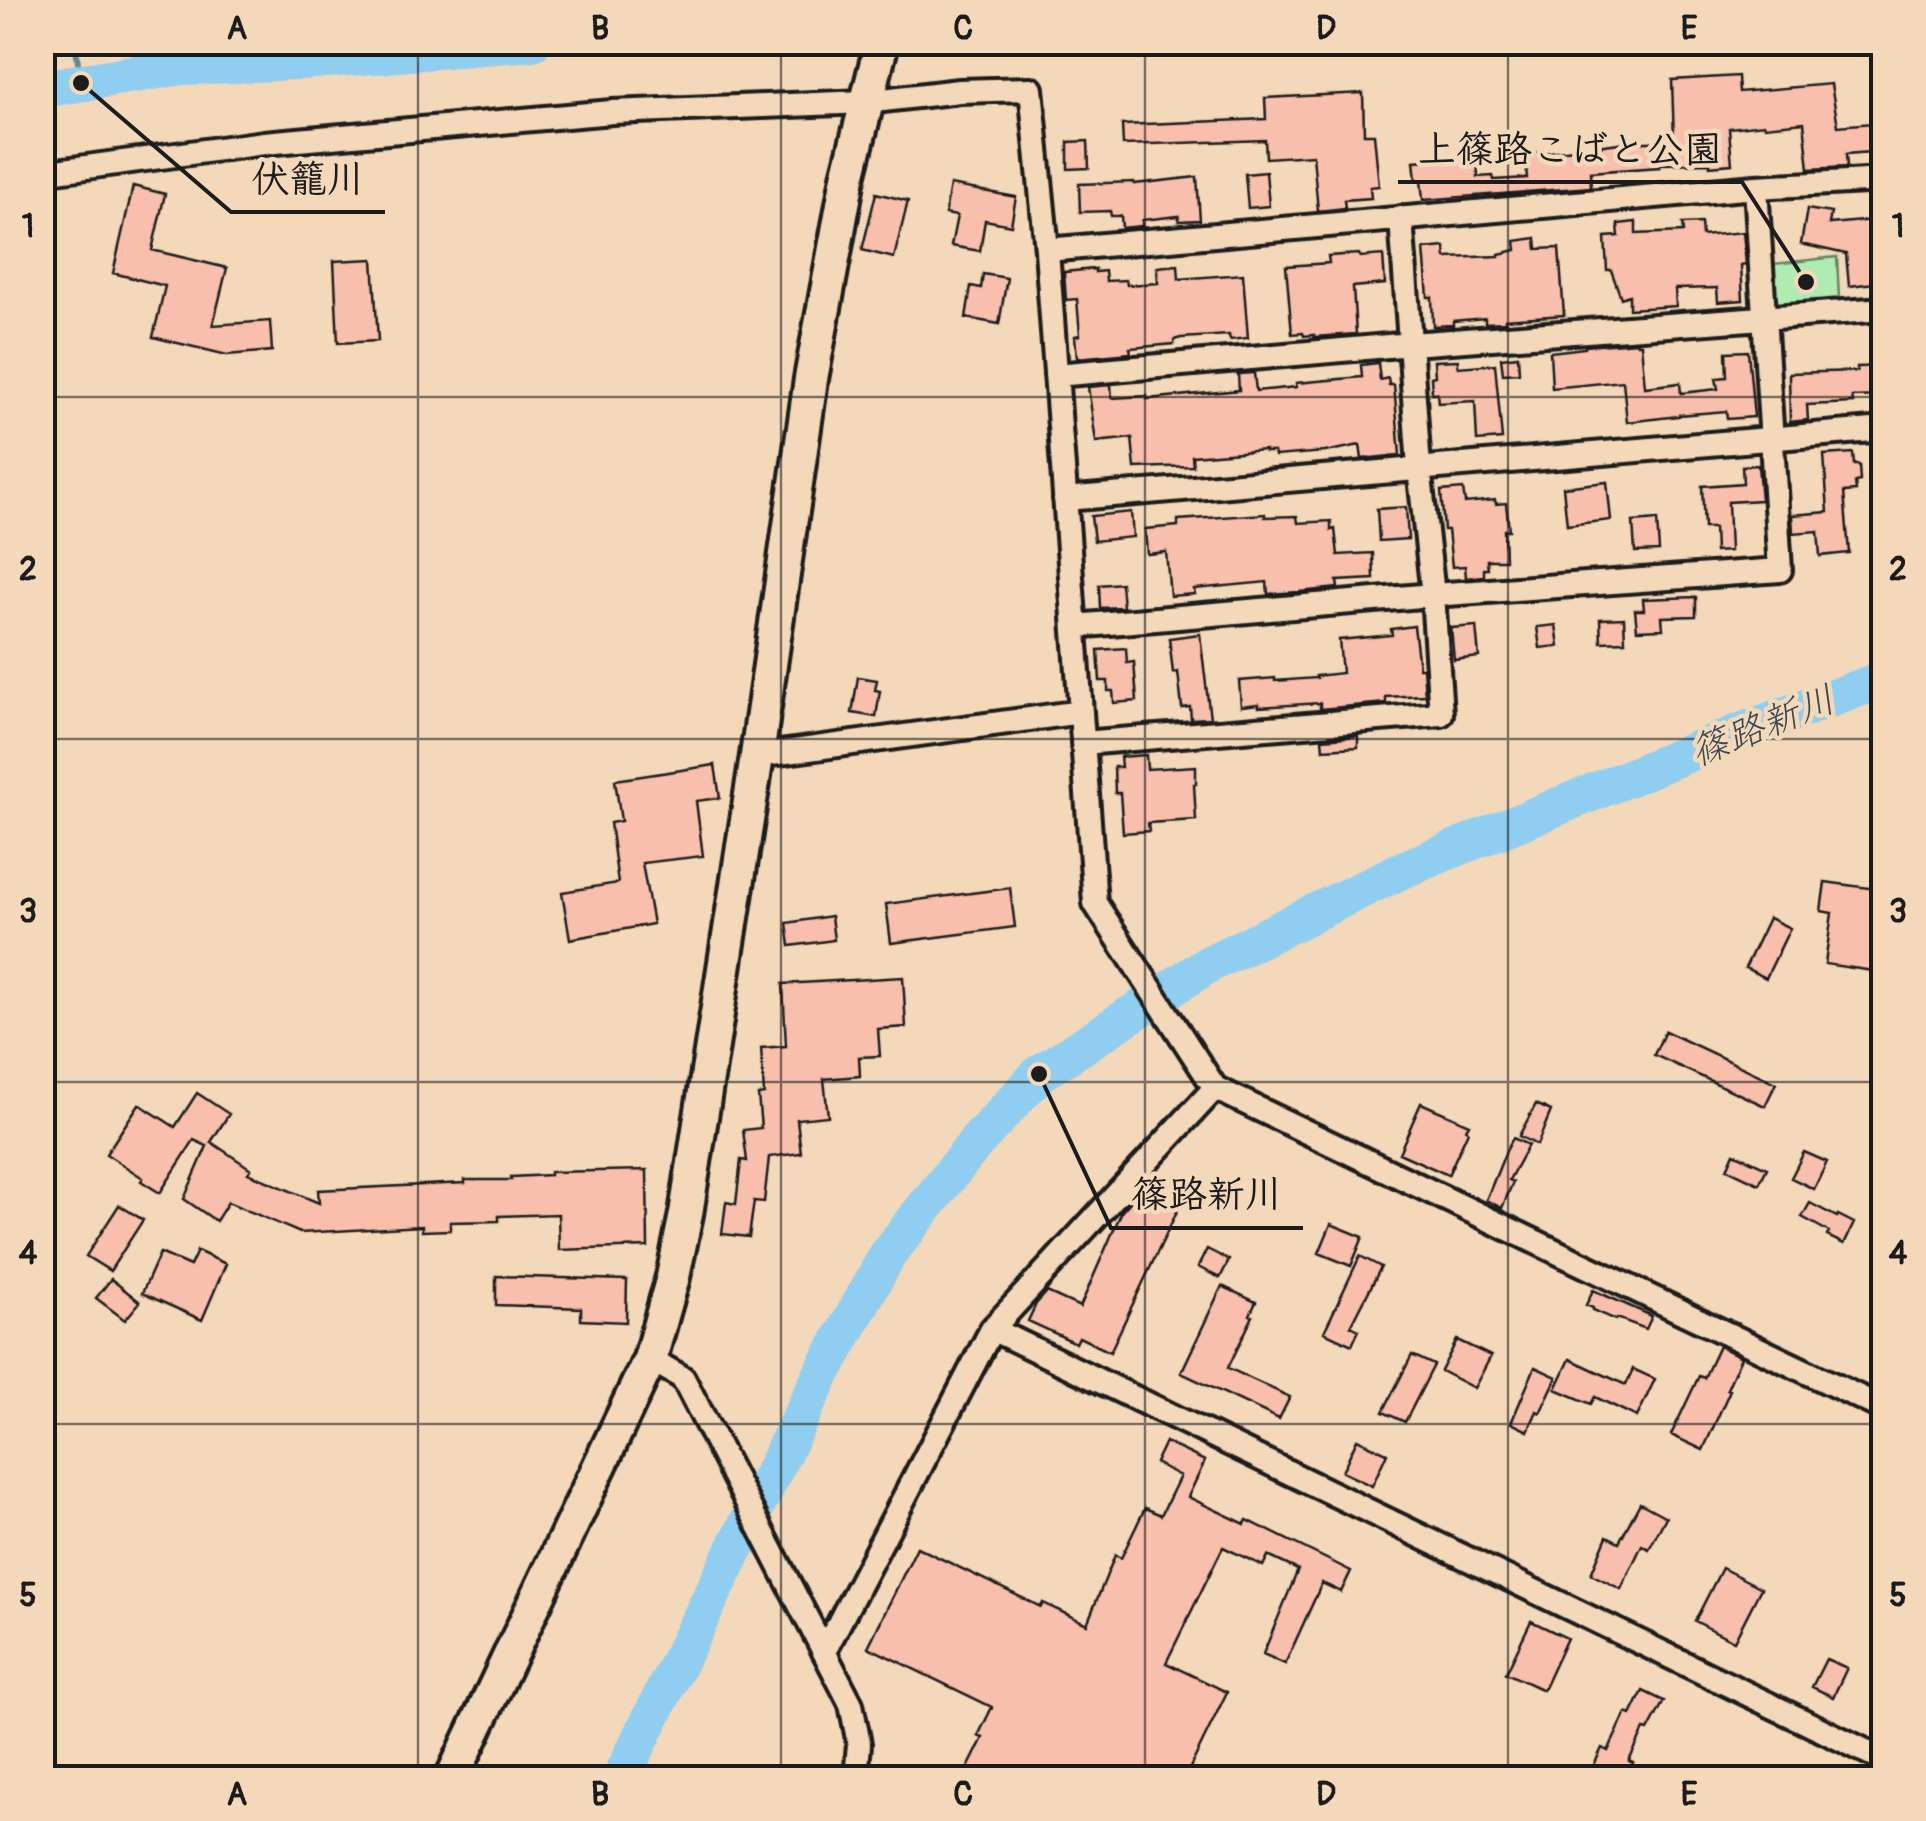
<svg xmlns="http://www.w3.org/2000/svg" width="1926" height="1821" viewBox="0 0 1926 1821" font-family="Pangolin,'Klee One',sans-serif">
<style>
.green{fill:#b0ecb2;stroke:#668467;stroke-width:2.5}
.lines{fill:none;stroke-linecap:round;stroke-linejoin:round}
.stream{stroke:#61879b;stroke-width:6}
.river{stroke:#8fcef0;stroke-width:38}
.building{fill:#f8bfad;stroke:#1c1c1c;stroke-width:2.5}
.street-casing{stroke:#1c1c1c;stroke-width:30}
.secondary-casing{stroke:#1c1c1c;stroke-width:40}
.street{stroke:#f3d9ba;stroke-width:22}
.secondary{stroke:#f3d9ba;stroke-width:32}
.grid{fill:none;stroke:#1c1c1c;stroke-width:2.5;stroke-opacity:0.55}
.labels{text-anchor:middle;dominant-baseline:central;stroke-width:9;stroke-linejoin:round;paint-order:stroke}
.water-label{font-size:38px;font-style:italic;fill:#394851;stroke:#f3d9ba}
.leader{fill:none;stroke:#1c1c1c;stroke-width:4}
.callout-dot{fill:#1c1c1c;stroke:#f3d9ba;stroke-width:4}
.callout-label{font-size:38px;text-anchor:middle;font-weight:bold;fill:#1c1c1c;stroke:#f3d9ba;stroke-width:9;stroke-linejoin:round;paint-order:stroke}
.neatline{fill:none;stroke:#1c1c1c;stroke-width:4}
.grid-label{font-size:32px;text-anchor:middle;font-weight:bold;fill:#1c1c1c}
</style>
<rect width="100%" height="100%" fill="#f3d9ba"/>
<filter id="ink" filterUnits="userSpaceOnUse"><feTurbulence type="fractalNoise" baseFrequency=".01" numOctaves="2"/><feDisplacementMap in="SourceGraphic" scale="20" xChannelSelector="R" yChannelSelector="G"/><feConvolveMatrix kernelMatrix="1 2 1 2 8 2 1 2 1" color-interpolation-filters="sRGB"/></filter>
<g filter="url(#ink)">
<!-- green -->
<path class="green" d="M1837,257l2,42 -66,6v-41z"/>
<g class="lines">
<!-- stream -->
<path class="stream" d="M75,42l6,41"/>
<!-- river -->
<path class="river" d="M42,89l141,-23 117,-5 233,-19
M621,1778l201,-404 66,-120 89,-113 62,-67 170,-110 191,-93 343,-140 141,-52"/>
</g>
<!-- building -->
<path class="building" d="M1738,76l1,16 92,-8 7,42 46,-4v29l-38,3 1,13 -38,2 -5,-47 -39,4 -1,-2 -35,4 3,36 -22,2v-3l-50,1v3l-70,5 1,15 -168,13 -2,-20h-5l-2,-19 63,-4 1,20 15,-1 1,4 33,-2 -2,-25 25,-1 69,-9 55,-2 -2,-61z
M1363,93l1,41h10l5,52 -9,1 1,11 -27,2 1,8 -27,3 -5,-56 -47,3 -1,-18 -142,5 -1,-20 144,-6 -1,-21z
M1088,141l1,27 -21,1v-27z
M1266,172l3,34 -21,2 -3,-34z
M1197,177l3,43 -21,1v-5l-37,4v6l-20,2 -1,-12h-10l-1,-5 -30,1 -1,-28 55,-2v2z
M950,185l66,12 -5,28 -26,-5 -5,31 -29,-5 6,-30 -12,-2z
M133,186l32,8 -13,56 75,18 -14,57 57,-4 2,30 -45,4 -74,-18 12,-51 -52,-13z
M876,193l32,8 -14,57 -32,-8z
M1807,209l24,4 -2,11 55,-5v31l-12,1 3,32 -26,3 -3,-32 -45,-10z
M1636,222v12l47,-2 -1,-8 19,-1 1,13 41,-4 3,32 -5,1 2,35 -25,2 -1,-14 -42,1 1,17 -47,3v-14l-8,3 -10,-28h-4l-2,-33 14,-1 -1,-12z
M1536,238l1,11 22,-1 5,67 -59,4v3l-20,1v-5l-32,3v4l-20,1 -1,-29h-4l-4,-48 21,-2 1,11 53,-2v-2l17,-4 -1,-9z
M1359,254l1,3 23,-2 2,29 -32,3 3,47 -42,3v-2l-10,1 -1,-3 -11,1 -6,-68 43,-3 -1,-7z
M373,259l5,82 -40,2 -4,-82z
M1178,265l1,14 64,-5 5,64 -18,2 -1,-5 -48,3 -7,2v4l-44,4 1,5 -54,5 -2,-22 5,-1 -3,-36 -11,1 -2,-28 31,-3v3l10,-1 1,10 20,-1 1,5 31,-2 -1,-16z
M983,274l24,4 -8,46 -33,-6 5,-32 10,2z
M1637,342v2h4l4,43 35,-4 1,10 37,-4 -2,-11 11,-1 -1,-25 22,-1 6,66 -27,2 -1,-8 -47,4v1l-52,6 -4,-41 -71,7 -2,-36 35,-4v-2z
M1518,356l1,17 -16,1 -2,-16z
M1458,360v7l37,-3 7,75 -25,2 -2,-40 -37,2 -1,-10h-5l-1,-16 4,-1 -1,-15z
M1378,363l2,17 8,-2 1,7h5l6,70 -38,4 -2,-14 -35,7 -50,4 -1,-4h-9v-2l-73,6 1,10 -58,2 -3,-30 -36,4 -8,-55 23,-2 1,13 35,-2v3l92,-9 -1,-16 16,-1 2,18 40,-4v-4l66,-6 -1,-12z
M1884,366v30l-32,1 1,6 -46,2 1,15 -18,2 -1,-49 68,-2v-4z
M1853,453l1,12h5l1,16 -5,1 1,9 -12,1 5,61 -29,3 -2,-25 -25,2 -1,-18 36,-3 -4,-57z
M1758,465l3,35 -33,2 2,49 -15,1 -1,-24h-10l-2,-42 41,-3 -1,-17z
M1607,482l4,38 -44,5 -4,-38z
M1463,489l2,14 30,-3 1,4 10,-1 3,27h-5l1,30h-18l1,9h-4v7l-18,2 -1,-12 -13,1 -4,-37h-4l-3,-39z
M1406,507l2,32 -29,2 -2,-32z
M1131,512l2,25 -39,4 -3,-25z
M1265,514v3l32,-1 1,7 33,-2v9l4,-1 3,26 35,-2 1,26 -37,2 1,7 -39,4 -31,2 -1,-12 -73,7 1,5 -25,2 -4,-44 -19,2 -2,-25 33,-3v-6z
M1657,520l2,31 -24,1 -2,-30z
M1121,583l2,24 -23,1 -1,-23z
M1696,597v19l-34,1 1,12 -26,1 -2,-20h9l-1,-11z
M1624,618l1,23 -24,1 -1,-23z
M1556,625l3,21 -19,2 -3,-21z
M1414,626l5,42h4l2,27 -39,2v6l-66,6v-6l-61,4v-3l-18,2 -2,-25 36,-3v3l42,-3 -1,-2 26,-3 -3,-33 53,-5 -1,-6z
M1476,626l3,31 -25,3 -3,-32z
M1200,634l10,84 -19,1 -1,-12 -8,1 -4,-36 -5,1 -4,-35z
M1126,648l1,15 7,-1 3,39 -23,2 -1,-12h-5v-10h-8l-2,-31z
M858,677l19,3 -2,10 5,1 -4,26 -24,-4z
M1358,736v11l-35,2 -1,-10z
M1146,755l1,14 49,-3v18h-2l2,36 -48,3 1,8 -26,2 -3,-40h-5l-1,-26h7l-1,-10z
M715,765l5,33 -24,3 7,55 -61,7 11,61 -83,15 -8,-47 56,-9 -8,-60 11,-2 -6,-41z
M1825,882l59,8v57l-4,25 -55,-8 7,-51 -11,-2z
M1010,888l5,39 -124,16 -5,-39z
M831,916l3,24 -44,6 -3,-23z
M1769,918l21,10 -24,50 -21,-10z
M903,977l3,50 -28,2 2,27 -21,1 1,19 -36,3 4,37 -31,3 4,34 -32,4 -5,45 -10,-1 -5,36 -27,-3 4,-32 10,2 5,-44 6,1 -4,-31 18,-2 -3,-33 6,-1 -3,-46 25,-2 -3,-62z
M1665,1031l111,52 -11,23 -111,-51z
M197,1093l32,21 -18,28 40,27 -3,4 71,30 -1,-13 147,-7v-3h46v-3l39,-2v-3l97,-2 1,77 -89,3 -1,-36 -59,2v5l-49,1v8l-28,1v-5l-122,7 -72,-31 -12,19 -32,-22 23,-53 -13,-6 -34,53 -19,-12 2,-3 -37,-24 33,-50 36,23z
M1421,1103l48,21 -3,5 2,2 -20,44 -49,-22z
M1536,1104l15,7 -14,34 -18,-9z
M1513,1138l15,7 -19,35 4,2 -11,26 -16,-8 20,-49z
M1804,1152l23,10 -13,27 -23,-11z
M1734,1153l33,15 -8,16 -32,-15z
M1142,1189l37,18 -69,145 -31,-15 -3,6 -48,-22 8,-17 11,-12 33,15 42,-96z
M1810,1203l27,14 1,-2 16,8 -10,21 -17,-8 2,-4 -27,-15z
M119,1205l24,15 -33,51 -24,-15z
M1331,1224l32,13 -12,29 -32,-13z
M1207,1249l22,11 -9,18 -22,-11z
M197,1251l29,13 -24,56 -60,-27 18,-40 30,13z
M1360,1256l21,11 -30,59 8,4 -7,15 -28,-13z
M496,1276l131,4 -1,42 -45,-2v-12l-85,-3z
M111,1279l29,23 -15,18 -29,-22z
M1222,1286l34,16 -6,13 3,1 -25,52 62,29 -11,22 -98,-46z
M1593,1290l59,26 -6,13 -29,-11 -1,2 -23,-10v-2l-7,-3z
M1457,1340l34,16 -17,32 -33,-17z
M1719,1346l22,11 -14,32 3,1 -27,60 -32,-15 28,-59 5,2z
M1412,1355l22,10 -29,57 -22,-10z
M1570,1359l56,26 7,-16 22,10 -18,38 -42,-20 -4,7 -35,-15z
M1535,1367l22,10 -17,36 -3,-2 -9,20 -17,-8z
M1357,1439l30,14 -15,33 -30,-14z
M1165,1442l40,19 -17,36 57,27 2,-4 104,51 -10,21 -19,-9 -37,81 -22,-10 35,-84 -30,-14 -5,10 -40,-19 -57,116 61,29 -42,86h-222l20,-40 -5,-2 14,-29 -124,-60 49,-100 124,60 2,-4 44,21 28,-69 6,3 24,-50 16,7 19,-39 -25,-13z
M1640,1503l26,14 -17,32 -7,-4 -21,44 -30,-15 16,-38 12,6z
M1722,1568l39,20 -27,53 -39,-20z
M1531,1621l36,17 -24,52 -37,-17z
M1826,1659l21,9 -14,29 -21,-10z
M1643,1691l21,10 -16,30 -4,-1 -15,31 4,2 -8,15h-37l14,-30 6,3 18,-38 5,2z"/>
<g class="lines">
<defs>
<path id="street" d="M42,173l222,-30 348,-31 254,-10 93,-11 72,-2 16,161 48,653 120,185 669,321
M1047,250l709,-63 128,-7
M1056,375l355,-31 473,-35
M1065,499l819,-70
M1075,626l358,-31 347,-25 -24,-383
M1083,743l358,-29 -8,-119 -14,-128 -18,-249
M757,756l324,-44
M992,1329l892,431
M650,1359l33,19 168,326 8,40 -3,34
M824,1652l168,-323 223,-241"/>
<path id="secondary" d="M452,1778l198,-419 23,-82 13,-63 71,-458 54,-377 37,-202 34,-135"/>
</defs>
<!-- street casing -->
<use href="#street" class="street-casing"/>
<!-- secondary casing -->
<use href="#secondary" class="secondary-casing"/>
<!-- street -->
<use href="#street" class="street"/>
<!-- secondary -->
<use href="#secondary" class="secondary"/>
</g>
</g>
<!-- grid -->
<path class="grid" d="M418,42v1736M781,42v1736M1145,42v1736M1508,42v1736M42,397h1842M42,739h1842M42,1082h1842M42,1424h1842"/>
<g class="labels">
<!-- water labels -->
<g class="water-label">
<text transform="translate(1763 726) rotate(-22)">篠路新川</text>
</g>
</g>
<!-- callouts -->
<path class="leader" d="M1806 282L1742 182H1398M81 83L231 212H385M1039 1074L1111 1228H1303"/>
<g class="callout-dot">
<circle cx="1806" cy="282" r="10"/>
<circle cx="81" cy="83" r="10"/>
<circle cx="1039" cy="1074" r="10"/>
</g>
<g class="callout-label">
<text x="1570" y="162">上篠路こばと公園</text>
<text x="308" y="192">伏籠川</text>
<text x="1207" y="1207">篠路新川</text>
</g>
<!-- margin -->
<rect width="1926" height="1821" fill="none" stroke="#f3d9ba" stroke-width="110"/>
<rect x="55" y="55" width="1816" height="1711" class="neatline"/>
<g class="grid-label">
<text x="237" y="39">A</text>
<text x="600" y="39">B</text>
<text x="963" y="39">C</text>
<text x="1326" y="39">D</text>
<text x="1689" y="39">E</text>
<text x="28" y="237">1</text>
<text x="1898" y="237">1</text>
<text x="28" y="580">2</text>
<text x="1898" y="580">2</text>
<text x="28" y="922">3</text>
<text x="1898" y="922">3</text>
<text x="28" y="1264">4</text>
<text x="1898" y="1264">4</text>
<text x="28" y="1606">5</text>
<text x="1898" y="1606">5</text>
<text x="237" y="1805">A</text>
<text x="600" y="1805">B</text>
<text x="963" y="1805">C</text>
<text x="1326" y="1805">D</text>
<text x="1689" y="1805">E</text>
</g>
</svg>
